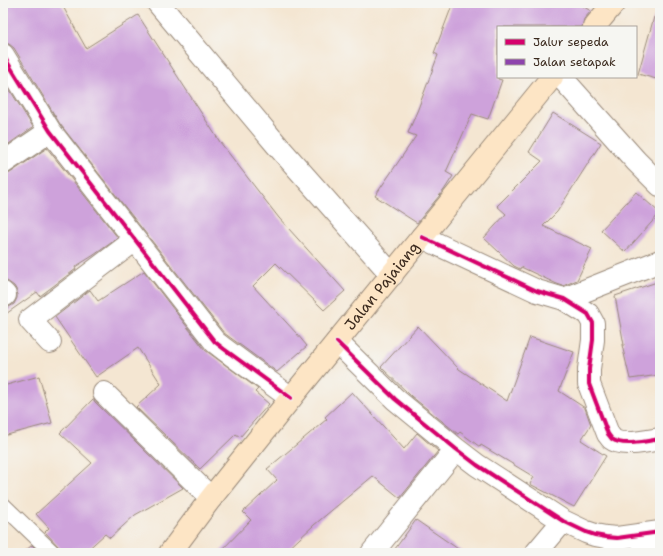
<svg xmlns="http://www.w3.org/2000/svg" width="663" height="556" viewBox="0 0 663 556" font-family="'Shantell Sans',sans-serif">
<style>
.building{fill:#cea2db}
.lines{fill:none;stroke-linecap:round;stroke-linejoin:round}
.service-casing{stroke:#988878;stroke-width:17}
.minor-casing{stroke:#988878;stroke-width:24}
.secondary-casing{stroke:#988878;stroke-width:24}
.service{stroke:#fff;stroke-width:15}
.minor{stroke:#fff;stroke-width:22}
.secondary{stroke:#fde5c5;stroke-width:22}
.quiet{stroke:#8e44ad;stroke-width:3;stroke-dasharray:6 3;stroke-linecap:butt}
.cycleway-casing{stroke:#f6f6f2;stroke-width:6}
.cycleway{stroke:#d6006c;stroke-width:4}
.labels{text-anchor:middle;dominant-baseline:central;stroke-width:3;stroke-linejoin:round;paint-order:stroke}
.street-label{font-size:15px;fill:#3b2a1e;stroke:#f6f6f2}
</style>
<rect width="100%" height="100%" fill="#f6f6f2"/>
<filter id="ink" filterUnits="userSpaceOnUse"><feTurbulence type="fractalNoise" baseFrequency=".025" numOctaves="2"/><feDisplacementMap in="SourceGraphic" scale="8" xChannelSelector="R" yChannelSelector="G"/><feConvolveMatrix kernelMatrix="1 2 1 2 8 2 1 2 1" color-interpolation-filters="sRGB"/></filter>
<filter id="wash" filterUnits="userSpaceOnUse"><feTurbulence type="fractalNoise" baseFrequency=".012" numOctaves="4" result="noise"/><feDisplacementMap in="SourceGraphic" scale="16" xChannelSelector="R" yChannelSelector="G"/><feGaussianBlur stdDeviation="0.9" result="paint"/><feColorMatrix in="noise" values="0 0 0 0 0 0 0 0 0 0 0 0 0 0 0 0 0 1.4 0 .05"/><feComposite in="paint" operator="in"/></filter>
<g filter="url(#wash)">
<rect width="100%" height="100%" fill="#f4e6d2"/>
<g id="blocks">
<!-- building -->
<path class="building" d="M3,3h58l25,45 52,-33 82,127 59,76 66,73 -21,19 -48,-47 -23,23 44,48 10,12 -30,26 -53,-39 -164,-209 -46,-76 -5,-4 -6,-1z
M453,3h124l14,8 -7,8 -2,8h-84v52l4,1 -14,39 -16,-5 -26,58 7,4 -9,14 -27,33 -42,-27 41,-60 -8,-3 10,-24 20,-54 -4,-2z
M654,17l6,1v62l-22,-6z
M3,79l30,48 -30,21z
M553,113l48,30 -44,69 -14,14 49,23 -15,31 -14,6 -6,-2 -36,-17 -1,2 -6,-3 -30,-28 22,-24 -9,-8 45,-45 -13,-9z
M47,148l71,90 -24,17 -19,12 1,2 -36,27 -3,-4 -34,24v-9h6l5,-3 3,-6v-7l-3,-5 -7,-5h-4v-106l7,-2z
M636,192l24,21 -35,39 -24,-22z
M144,271l61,79 53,39 -3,3 14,12 -29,33 -4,-3 -36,35 -64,-62 25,-23 -23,-36 -42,29 -41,-60 35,-27 8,11z
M660,281v94l-30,4 -8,-34h2l-9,-49z
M418,326l41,43 48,32 23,-64 44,15 -15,39 26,17 6,17 -10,15 25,16 -32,51 -44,-23 4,-7 -53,-32 -1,2 -20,-15 -2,2 -47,-38 -30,-29z
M39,376l13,47 -49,13v-50z
M352,392l52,57 13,-16 21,18 -38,47 -27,-22 -59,49 -30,28h-65l32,-33 -8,-8 34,-32 -10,-11 60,-50 -2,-2z
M93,399l2,3 88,86 -48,27 -25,23 -5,-4 -21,19h-22l-1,-3 -2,-3 -14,-15 4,-4 -13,-14 56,-51 -32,-30z
M416,520l48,33h-72z
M32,545l8,8h-17z"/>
</g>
</g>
<g filter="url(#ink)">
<use href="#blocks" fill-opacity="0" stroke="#988878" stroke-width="1"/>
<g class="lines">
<defs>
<path id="service" d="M3,505l50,48"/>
<path id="minor" d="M158,3l118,141 116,131
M3,55l47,76 158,202 7,9 9,7 67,49
M561,77l75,84 24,24
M3,163l47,-32
M422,237l115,54 27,8 24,15 5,9v17l-4,29v15l19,50c1,1 2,3 4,5 10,8 36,2 48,0
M3,293l2,2
M564,299l96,-38
M50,342l-20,-22 105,-80
M337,342l58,57 61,50 21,16 86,56 23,11 9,3 11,2 11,1 43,-6
M104,393l107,105
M372,553l84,-104
M536,553l27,-32
M642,553l18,-20"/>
<g id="secondary">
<path d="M594,27l20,-24"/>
<path id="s1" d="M170,553l41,-55 80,-100 261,-321"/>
</g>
</defs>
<!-- service casing -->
<use href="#service" class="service-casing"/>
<!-- minor casing -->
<use href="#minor" class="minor-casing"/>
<!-- secondary casing -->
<use href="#secondary" class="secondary-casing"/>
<!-- service -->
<use href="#service" class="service"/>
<!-- minor -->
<use href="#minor" class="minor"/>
<!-- secondary -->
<use href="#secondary" class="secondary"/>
<!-- quiet -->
<path class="quiet" d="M654,3l6,4"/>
<defs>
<path id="cycleway" d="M3,55l47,76 158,202 7,9 9,7 67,49
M422,237l115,54 27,8 24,15 5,9v17l-4,29v15l19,50c1,1 2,3 4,5 10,8 36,2 48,0
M337,342l58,57 61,50 21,16 86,56 23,11 9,3 11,2 11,1 43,-6"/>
</defs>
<!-- cycleway casing -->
<use href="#cycleway" class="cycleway-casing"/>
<!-- cycleway -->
<use href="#cycleway" class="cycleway"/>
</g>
</g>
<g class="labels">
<!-- street labels -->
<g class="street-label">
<text stroke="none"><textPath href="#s1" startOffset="341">Jalan Pajaiang</textPath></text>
</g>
</g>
<!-- margin -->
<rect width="663" height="556" fill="none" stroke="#f6f6f2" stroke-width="16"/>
<!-- legend -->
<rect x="497" y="26" width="140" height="52" fill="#f6f6f2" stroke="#aba49d"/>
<rect x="505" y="39" width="20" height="6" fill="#d6006c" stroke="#aba49d"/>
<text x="533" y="46" font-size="12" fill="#3b2a1e">Jalur sepeda</text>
<rect x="505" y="59" width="20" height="6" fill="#8e44ad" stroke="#aba49d"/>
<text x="533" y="66" font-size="12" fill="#3b2a1e">Jalan setapak</text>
</svg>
